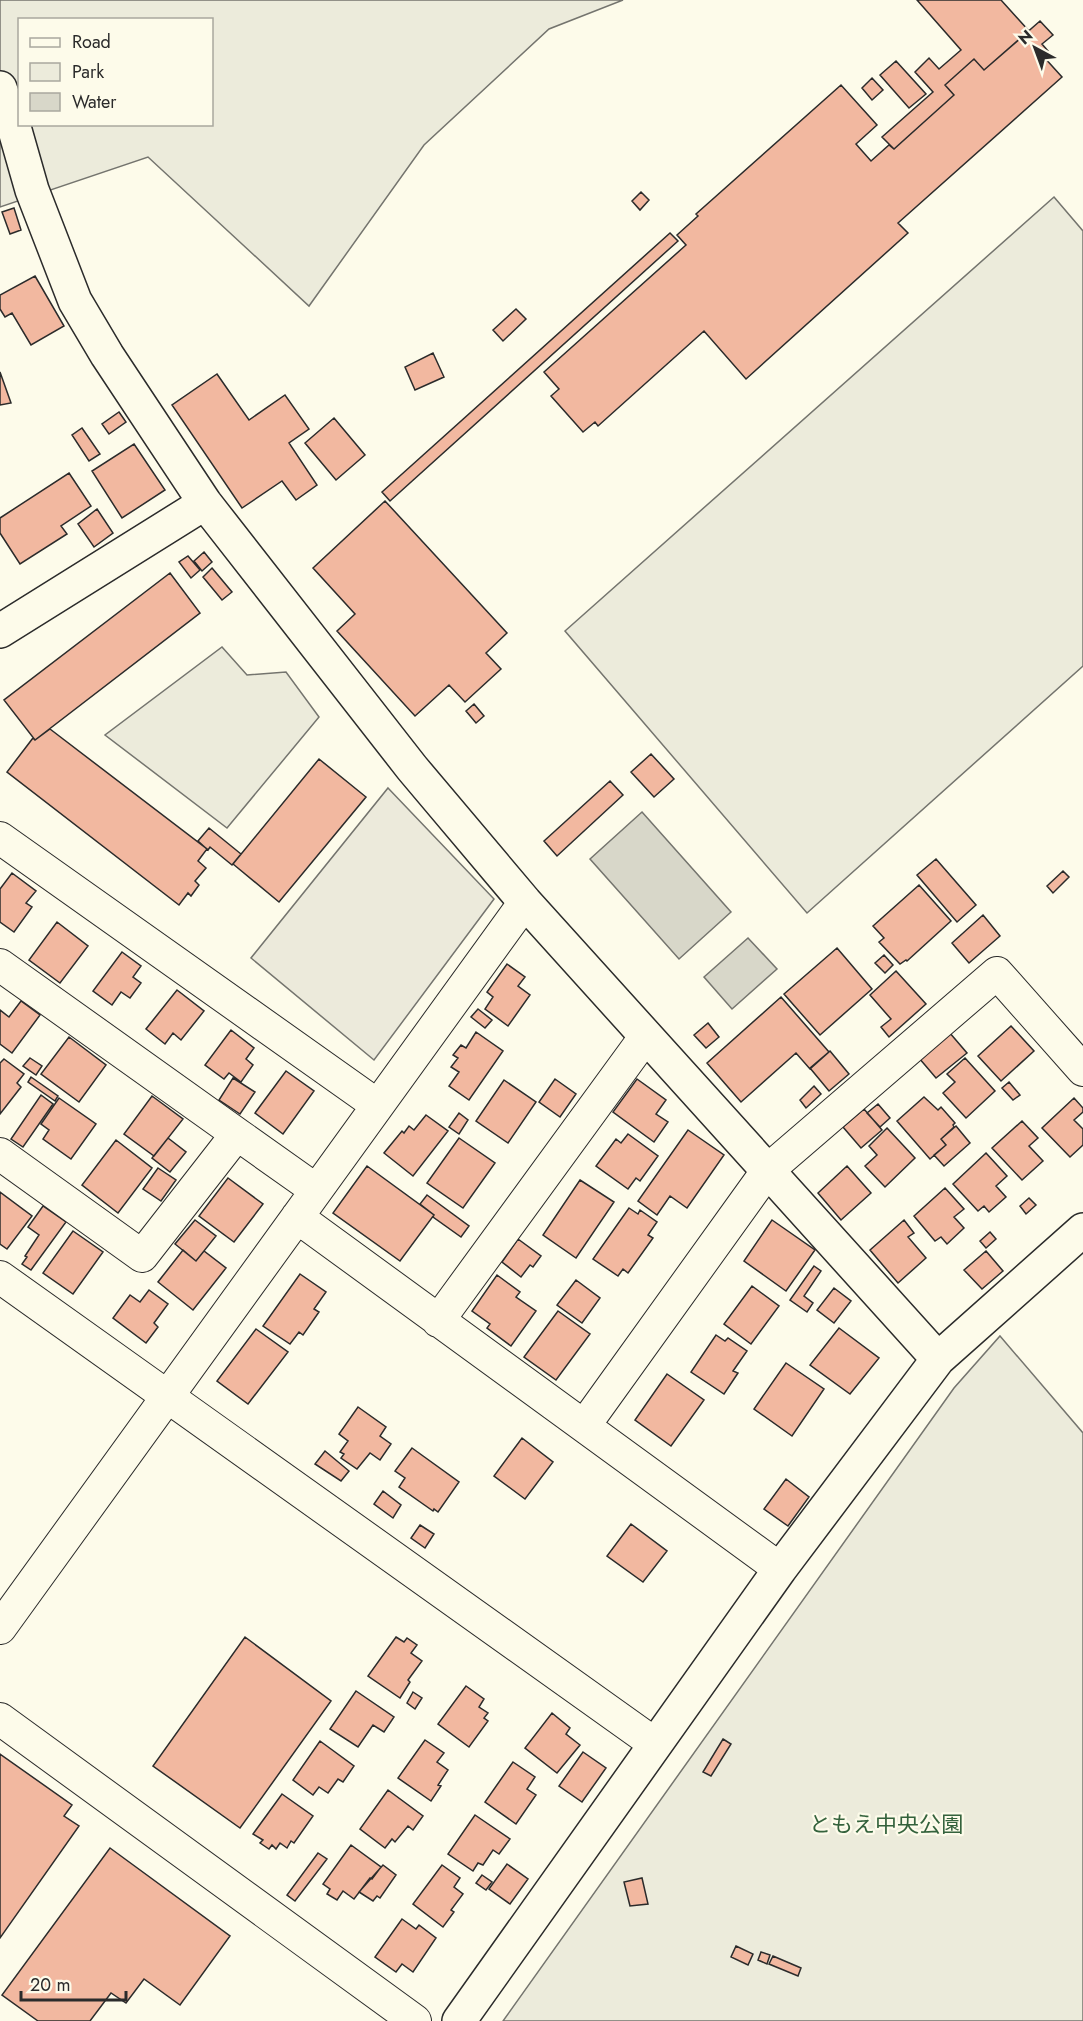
<svg xmlns="http://www.w3.org/2000/svg" width="1083" height="2021" viewBox="0 0 1083 2021" font-family="Jost,'Noto Sans JP',sans-serif">
<style>
.green{fill:#ecebdb;stroke:#74746e;stroke-width:1.5;fill-rule:evenodd}
.parking{fill:#eceadb;stroke:#74746e;stroke-width:1.5}
.water{fill:#d8d7c9;stroke:#74746e;stroke-width:1.5}
.building{fill:#f2b8a0;stroke:#2b2b2b;stroke-width:1.5}
.lines{fill:none;stroke-linecap:round;stroke-linejoin:round}
.street-casing{stroke:#2b2b2b;stroke-width:34}
.secondary-casing{stroke:#2b2b2b;stroke-width:36}
.street{stroke:#fdfbea;stroke-width:32}
.secondary{stroke:#fdfbea;stroke-width:33}
.labels{text-anchor:middle;dominant-baseline:central;stroke-width:4.5;stroke-linejoin:round;paint-order:stroke}
.park-label{font-size:22px;fill:#34623c;stroke:#fdfbea}
</style>
<rect width="100%" height="100%" fill="#fdfbea"/>
<!-- green -->
<path class="green" d="M0,0h623l-74,29 -125,116 -115,161 -161,-149 -148,50zM20,20h192v104h-192z
M1054,197l29,34v435l-276,247 -242,-282z
M222,647l25,28 39,-3 33,45 -92,111 -122,-93z
M1000,1336l83,97v588h-580l451,-633z"/>
<!-- parking -->
<path class="parking" d="M388,788l106,111 -120,161 -123,-102z"/>
<!-- water -->
<path class="water" d="M642,812l89,100 -52,47 -89,-100z
M748,938l29,31 -45,40 -28,-32z"/>
<!-- building -->
<path class="building" d="M917,0h84l28,31 -45,39 -10,-11 -29,26 9,10 -60,54 -12,-12 51,-45 -18,-20 14,-14 10,11 22,-19z
M1040,21l13,14 -11,9 6,7 -5,5 19,21 -164,146 10,10 -162,146 -42,-48 -106,95 -3,-4 -12,10 -32,-36 8,-7 -15,-17 142,-127 -9,-10 21,-19 -2,-2 145,-129 36,40 -21,19 15,17 18,-16 5,4 60,-54 -9,-10 29,-26 10,11z
M896,61l30,33 -17,14 -29,-33z
M872,78l11,12 -11,10 -10,-12z
M641,192l8,8 -9,10 -8,-9z
M14,208l7,22 -11,4 -8,-22z
M670,233l8,8 -288,260 -8,-9z
M35,276l29,50 -33,19 -19,-32 -7,4 -5,-8v-14z
M516,309l10,10 -23,22 -10,-11z
M433,353l11,24 -29,13 -10,-23z
M0,372l11,31 -11,2z
M217,374l32,46 36,-25 24,34 -20,14 28,42 -21,15 -14,-19 -40,27 -70,-103z
M119,412l7,10 -17,12 -7,-10z
M334,418l31,37 -29,25 -31,-37z
M82,428l18,26 -11,7 -17,-26z
M134,444l31,46 -43,28 -30,-47z
M69,473l22,33 -30,20 6,8 -47,30 -20,-31v-15z
M385,501l122,132 -21,20 15,16 -36,33 -16,-17 -34,31 -78,-85 18,-17 -42,-46z
M97,509l16,24 -19,14 -16,-23z
M204,552l8,10 -10,9 -8,-10z
M188,556l12,14 -9,8 -12,-16z
M212,568l20,24 -10,8 -19,-23z
M170,573l30,40 -165,127 -31,-40z
M474,704l10,12 -8,7 -10,-12z
M50,729l157,120 -9,12 8,7 -11,13 4,4 -8,11 -3,-3 -9,12 -172,-133 26,-34 2,2z
M651,754l23,25 -20,18 -23,-25z
M319,759l47,38 -87,105 -46,-38z
M610,781l13,14 -66,61 -13,-15z
M209,828l32,26 -9,11 -22,-18 -2,3 -10,-9z
M936,859l40,46 -19,17 -40,-47z
M1063,871l6,6 -16,16 -6,-7z
M12,873l24,18 -10,12 6,4 -18,25 -14,-10v-33z
M919,885l32,36 -44,40 -1,-1 -6,4 -21,-22 5,-4 -11,-12z
M983,915l17,21 -31,27 -17,-20z
M57,922l31,24 -28,37 -31,-23z
M837,948l35,41 -52,46 -36,-41z
M122,952l19,14 -8,11 8,6 -11,15 -9,-6 -9,13 -19,-14z
M884,955l9,10 -8,8 -10,-10z
M507,964l18,13 -7,9 12,9 -22,31 -23,-17 8,-12 -6,-5z
M896,971l30,33 -37,33 -8,-10 10,-8 -21,-24z
M177,990l27,21 -23,29 -8,-7 -8,11 -19,-15z
M781,997l48,55 -19,17 -14,-16 -55,49 -34,-39z
M21,1001l19,14 -28,38 -12,-9v-34l9,7z
M478,1009l14,11 -7,8 -14,-11z
M708,1023l11,14 -13,11 -12,-13z
M1011,1026l23,25 -33,30 -23,-25z
M231,1030l23,18 -8,11 7,6 -12,17 -12,-9 -5,6 -19,-14z
M476,1032l27,19 -34,49 -20,-14 10,-14 -8,-5 7,-9 -5,-3 8,-10 5,3z
M949,1032l18,21 -31,25 -17,-20z
M69,1037l37,28 -27,37 -38,-28z
M830,1051l19,23 -20,17 -19,-23z
M30,1058l12,8 -6,9 -13,-9z
M965,1058l30,33 -29,27 -23,-25 12,-11 -8,-8z
M4,1059l20,15 -7,9 4,4 -21,27v-51z
M286,1071l28,20 -31,43 -28,-21z
M31,1077l27,19 -3,5 -27,-19z
M233,1078l22,14 -15,22 -21,-14z
M555,1079l21,15 -16,23 -21,-15z
M637,1079l29,21 -10,14 12,8 -14,20 -41,-30z
M504,1080l32,22 -28,41 -32,-22z
M1009,1082l11,13 -7,5 -11,-12z
M814,1086l7,8 -15,14 -6,-8z
M41,1095l12,9 -30,43 -12,-8z
M152,1096l31,23 -29,37 -30,-22z
M924,1097l14,13 3,-3 14,16 -2,2 1,2 -13,12 5,6 -16,14 -33,-38z
M59,1098l37,26 -25,35 -28,-20 6,-9 -8,-6z
M1074,1098l9,10v4l-9,8 9,9v16l-13,12 -28,-29z
M878,1104l12,14 -10,9 -13,-14z
M864,1109l18,21 -21,18 -18,-21z
M459,1113l9,7 -9,14 -10,-7z
M426,1115l22,16 -35,45 -29,-23 18,-22 2,2 5,-7 5,4z
M1022,1121l16,17 -9,8 14,15 -21,19 -30,-32z
M956,1126l14,17 -26,23 -10,-11 12,-10 -5,-6z
M887,1128l28,30 -30,29 -20,-21 12,-11 -8,-9z
M688,1130l36,25 -37,53 -17,-12 -13,19 -19,-14z
M628,1134l30,22 -18,25 -4,-3 -8,11 -32,-23 20,-27 5,4z
M168,1138l18,14 -16,20 -18,-14z
M459,1138l36,25 -32,45 -36,-25z
M116,1140l36,28 -34,45 -36,-28z
M986,1153l21,23 -11,10 10,11 -17,15 -5,-6 -6,5 -25,-27z
M367,1166l67,49 -34,46 -67,-48z
M847,1166l24,27 -30,27 -23,-27z
M158,1168l18,12 -15,21 -18,-12z
M228,1178l35,26 -29,38 -35,-26z
M580,1180l34,22 -38,56 -33,-23z
M945,1188l19,21 -10,8 10,11 -17,16 -6,-7 -6,4 -21,-25z
M0,1192l32,24 -25,33 -7,-5z
M427,1195l42,31 -8,11 -28,-20 1,-2 -14,-11z
M1029,1198l7,7 -10,9 -6,-8z
M43,1206l23,16 -35,48 -9,-6 5,-7 -2,-1 14,-21 -11,-8z
M629,1208l9,6 2,-4 17,12 -9,13 5,3 -25,35 -5,-4 -5,7 -25,-17z
M195,1220l21,16 -20,25 -21,-17z
M772,1220l43,30 -29,41 -42,-30z
M904,1220l10,13 -6,4 18,21 -28,25 -28,-33z
M73,1231l30,21 -30,42 -30,-21z
M990,1232l6,7 -10,9 -6,-7z
M518,1239l23,17 -8,11 -3,-2 -9,12 -19,-15z
M183,1250l13,11 8,-10 22,17 -33,42 -35,-28z
M986,1251l17,20 -21,18 -18,-19z
M814,1266l7,5 -17,25 9,7 -6,9 -17,-12z
M300,1274l26,18 -12,17 5,3 -16,23 -4,-3 -9,12 -27,-18z
M497,1275l23,17 -4,5 20,14 -25,35 -24,-18 3,-4 -18,-13z
M576,1280l24,18 -18,25 -25,-18z
M752,1286l27,20 -28,38 -27,-20z
M834,1288l17,13 -17,22 -17,-13z
M149,1290l19,14 -14,19 4,4 -12,16 -33,-25 17,-23 10,7z
M558,1311l32,23 -34,46 -32,-23z
M839,1328l40,30 -29,36 -40,-29z
M256,1329l32,23 -40,52 -31,-23z
M716,1335l9,6 3,-3 19,13 -14,20 5,2 -14,21 -33,-22z
M786,1363l38,26 -32,47 -38,-27z
M667,1374l37,26 -33,46 -36,-26z
M358,1407l28,20 -6,9 11,8 -11,16 -10,-7 -13,16 -16,-11 3,-4 -4,-2 8,-11 -9,-7z
M522,1438l31,24 -28,37 -31,-23z
M412,1448l47,34 -21,30 -4,-3 -1,2 -34,-24 6,-9 -10,-7z
M325,1451l24,20 -8,10 -26,-17z
M786,1479l23,18 -21,29 -24,-17z
M383,1491l18,14 -8,13 -19,-14z
M631,1524l36,27 -24,31 -36,-26z
M420,1525l14,9 -9,14 -14,-10z
M245,1637l86,64 -91,127 -87,-62z
M396,1637l8,5 3,-4 10,7 -6,8 11,8 -14,19 2,2 -10,16 -32,-22z
M466,1686l18,13 -5,8 9,6 -4,5 4,3 -19,26 -31,-23z
M356,1691l38,26 -10,15 -11,-7 -15,22 -28,-18z
M413,1692l9,6 -7,11 -8,-6z
M552,1713l18,15 -4,6 14,11 -23,28 -32,-25z
M723,1739l8,5 -20,32 -8,-4z
M425,1740l19,13 -7,9 11,8 -10,15 3,1 -10,15 -33,-23z
M320,1741l34,25 -11,16 -5,-3 -10,14 -9,-6 -6,8 -20,-15z
M583,1752l23,16 -24,34 -23,-16z
M0,1754l72,51 -8,11 15,10 -79,112z
M513,1762l22,15 -8,12 9,6 -20,29 -31,-22z
M388,1790l35,26 -10,14 -5,-4 -13,16 -3,-3 -7,9 -25,-19z
M282,1794l31,22 -19,27 -3,-2 -4,7 -7,-5 -4,6 -4,-4 -3,4 -9,-6 3,-3 -10,-6z
M475,1815l35,24 -11,15 -6,-4 -10,15 -5,-2 -5,8 -25,-17z
M351,1845l30,22 -9,12 -2,-1 -16,21 -11,-8 -6,9 -10,-6 3,-5 -7,-5z
M110,1848l120,88 -50,69 -36,-26 -18,24 -15,-10 -21,28h-52l-36,-26z
M318,1853l9,6 -32,42 -8,-6z
M507,1864l21,15 -18,25 -21,-15z
M383,1865l13,10 -16,23 -3,-2 -4,5 -14,-9z
M442,1865l18,13 -6,9 9,7 -12,16 3,2 -11,15 -30,-23z
M482,1875l10,7 -6,8 -10,-7z
M642,1878l6,26 -18,2 -6,-24z
M402,1919l14,10 3,-4 17,13 -23,34 -11,-8 -6,8 -21,-15z
M736,1946l17,8 -5,11 -17,-8z
M761,1952l9,3 -3,9 -9,-4z
M773,1956l28,12 -3,8 -29,-12z"/>
<g class="lines">
<defs>
<path id="street" d="M0,838l377,267
M0,965l237,169
M0,1154l142,102 95,-122 79,56
M297,1217l483,352
M0,1277l655,467
M438,1321l208,-285
M584,1426l184,-256 229,-197 86,97
M0,1628l525,-726
M0,1719l415,302"/>
<path id="secondary" d="M0,88l14,39 18,63 43,111 32,54 98,148 207,265 113,134 413,457
M0,631l205,-128
M459,2021l321,-452 158,-210 145,-129"/>
</defs>
<!-- street casing -->
<use href="#street" class="street-casing"/>
<!-- secondary casing -->
<use href="#secondary" class="secondary-casing"/>
<!-- street -->
<use href="#street" class="street"/>
<!-- secondary -->
<use href="#secondary" class="secondary"/>
</g>
<g class="labels">
<!-- park labels -->
<g class="park-label">
<text x="886" y="1824">ともえ中央公園</text>
</g>
</g>
<!-- legend -->
<rect x="18" y="18" width="195" height="108" fill="#fdfbea" stroke="#a9a89e" stroke-width="1.5"/>
<rect x="30" y="38" width="30" height="9" fill="#fdfbea" stroke="#a9a89e" stroke-width="1.5"/>
<text x="72" y="48" font-size="18" fill="#2b2b2b">Road</text>
<rect x="30" y="63" width="30" height="18" fill="#ecebdb" stroke="#a9a89e" stroke-width="1.5"/>
<text x="72" y="78" font-size="18" fill="#2b2b2b">Park</text>
<rect x="30" y="93" width="30" height="18" fill="#d8d7c9" stroke="#a9a89e" stroke-width="1.5"/>
<text x="72" y="108" font-size="18" fill="#2b2b2b">Water</text>
<!-- north arrow -->
<g transform="translate(1035 48) rotate(319)" stroke="#fdfbea" stroke-width="4.5" paint-order="stroke">
<path d="M0-4.5L10 22L0 15L-10 22Z" fill="#2b2b2b"/>
<text y="-9" font-size="16" font-weight="bold" text-anchor="middle" fill="#2b2b2b">N</text>
</g>
<!-- scale -->
<path d="M21 1991v9h105v-9" fill="none" stroke="#2b2b2b" stroke-width="3"/>
<text x="30" y="1991" font-size="18" fill="#2b2b2b" stroke="#fdfbea" stroke-width="4.5" paint-order="stroke">20 m</text>
</svg>
